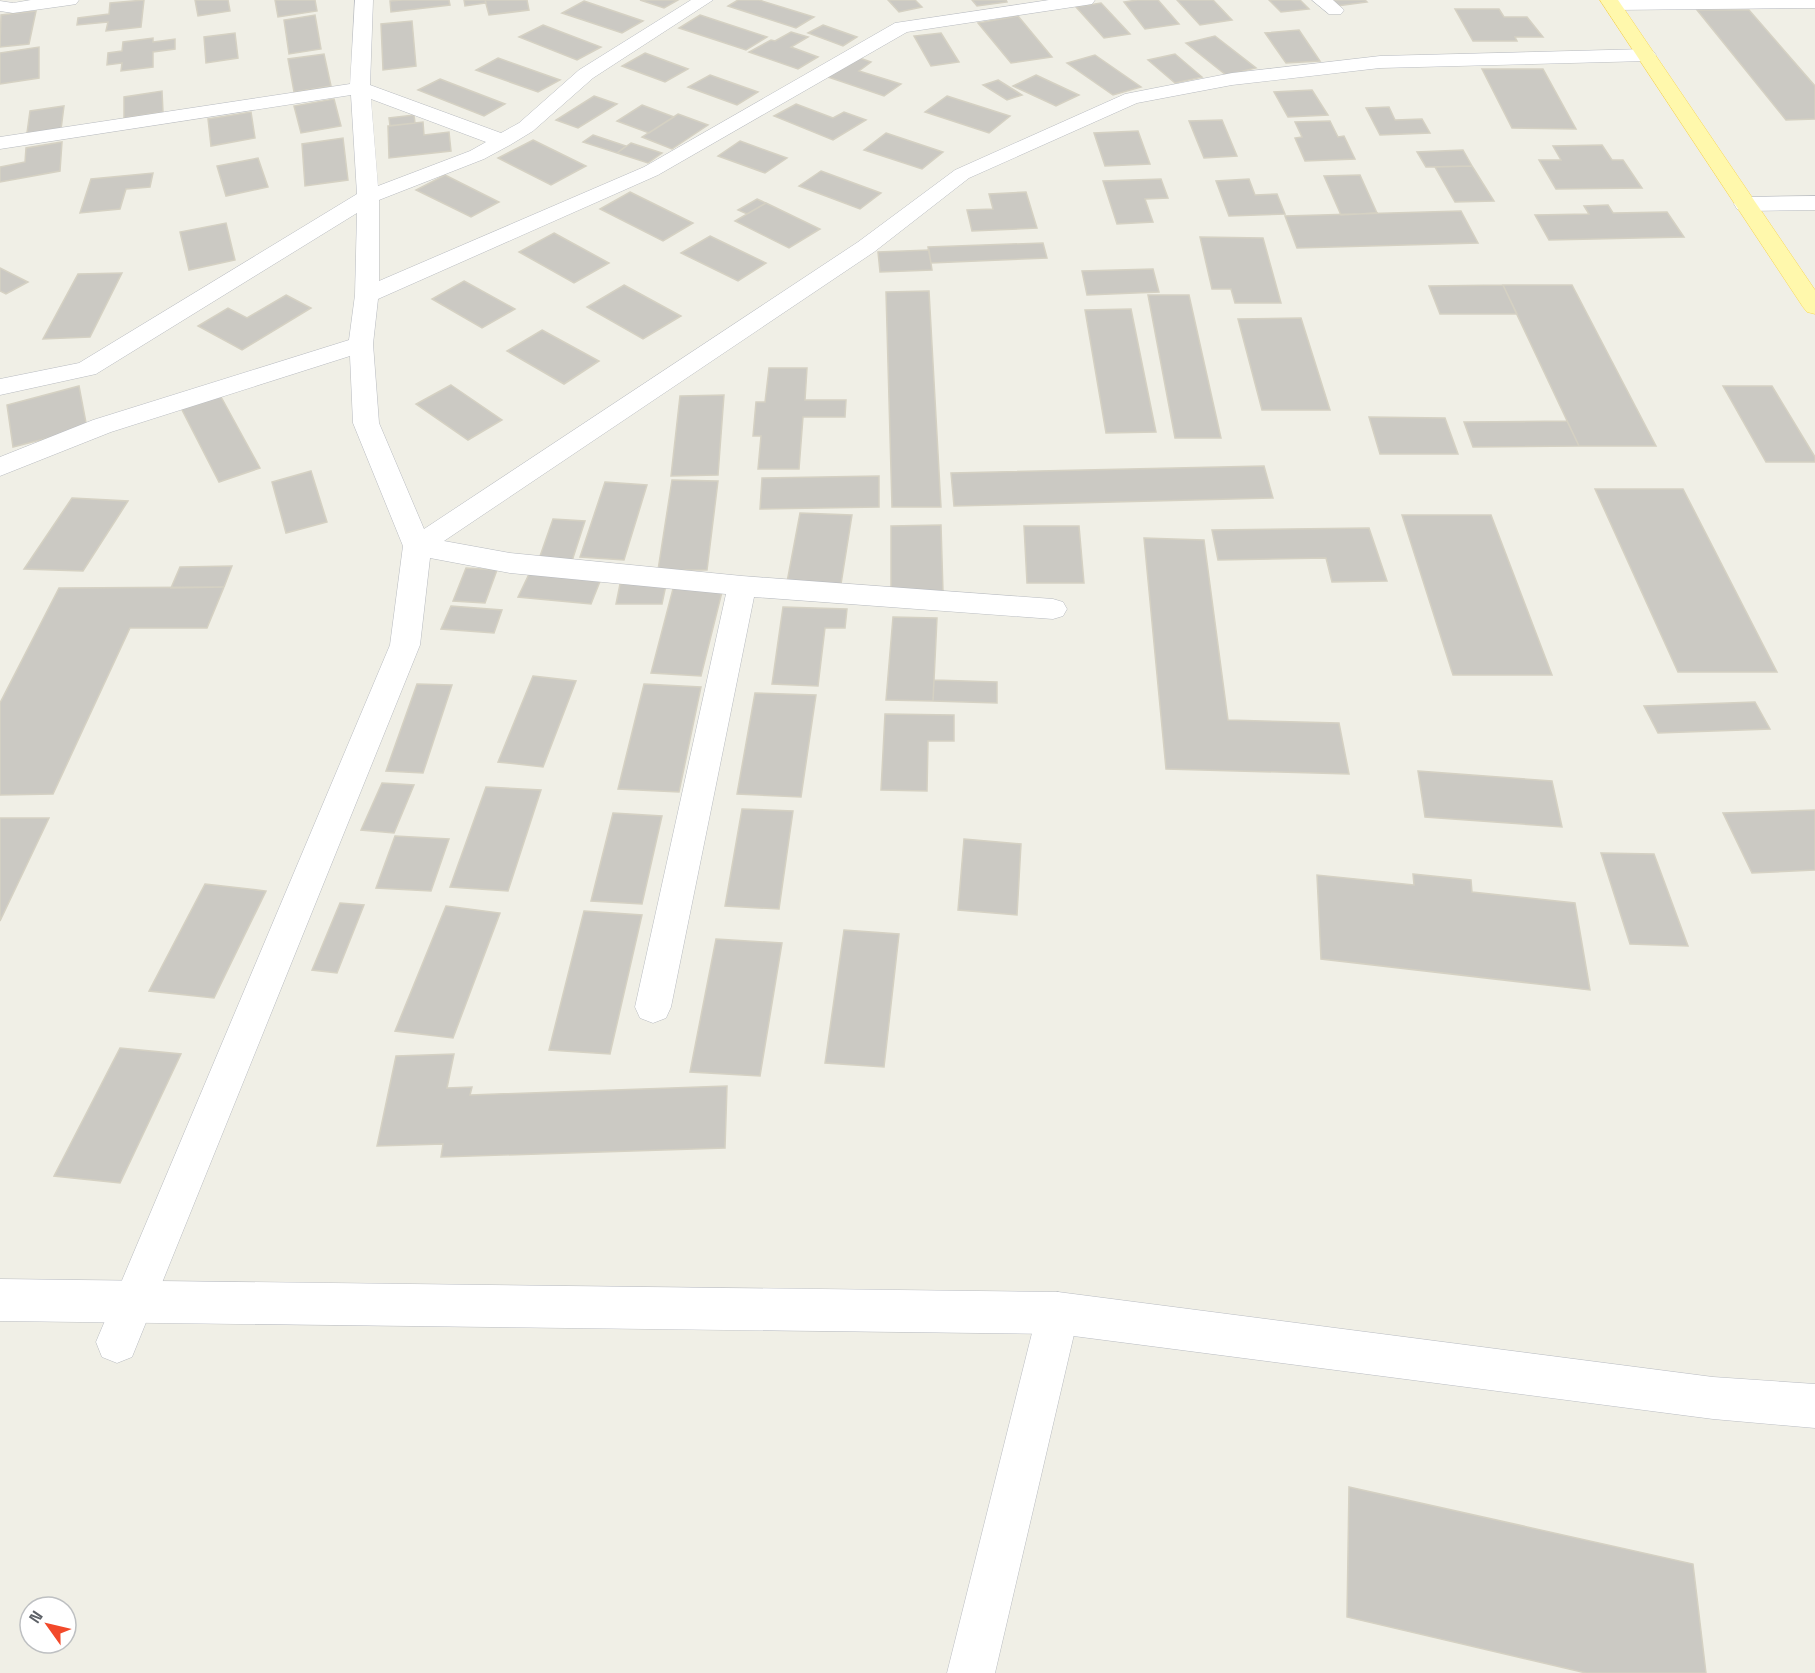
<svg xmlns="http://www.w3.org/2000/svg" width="1815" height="1673" viewBox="0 0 1815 1673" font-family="'Space Grotesk',sans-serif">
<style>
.building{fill:#cbc9c3;stroke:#d5d1c3;stroke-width:1.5}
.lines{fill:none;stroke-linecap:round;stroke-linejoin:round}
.street-casing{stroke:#b8bbc0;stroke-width:1}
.secondary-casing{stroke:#b9bcc2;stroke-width:1}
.primary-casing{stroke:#f9d856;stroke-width:1}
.street{fill:#fff;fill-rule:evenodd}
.secondary{fill:#fff;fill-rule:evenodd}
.primary{fill:#fff8ac;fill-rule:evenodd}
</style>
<rect width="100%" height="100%" fill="#f0efe6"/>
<!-- building -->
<path class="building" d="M144,0l-3,27 -35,4 2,-9 -31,3 1,-7 31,-4 1,-11z
M195,0h33l2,11 -32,5z
M275,0h40l2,11 -39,6z
M402,0h47l1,5 -59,7 -1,-11z
M464,0h21l1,3 -21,3z
M485,0h42l2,10 -40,5z
M640,0h38l-14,8z
M738,0h21l55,17 -18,11 -68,-22z
M888,0h27l7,7 -23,5z
M972,0h34l1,2 -30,4z
M1137,0h21l21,24 -34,5 -21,-27z
M1177,0h36l19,20 -32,5z
M1269,0h31l9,9 -28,3z
M1331,0h34l2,2 -30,4z
M584,1l59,20 -21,12 -60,-20z
M1101,3l29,31 -26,4 -28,-31z
M1455,9h44l5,8h23l16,20h-28l2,4h-44z
M1697,10h52l66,76v33l-29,1z
M36,11l-7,33 -29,3 1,-32z
M315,15l6,34 -32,5 -5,-34z
M700,15l67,22 -21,13 -67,-22z
M1018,16l34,41 -41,6 -33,-40z
M412,21l4,45 -33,4 -2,-46z
M543,25l58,22 -24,13 -58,-23z
M823,25l34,12 -14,9 -35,-13z
M1299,30l21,31 -34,2 -21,-30z
M791,32l17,5 -17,10 27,10 -20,12 -49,-17 22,-12 4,1z
M235,33l3,25 -32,5 -2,-26z
M941,33l18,29 -28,4 -17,-30z
M1215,36l41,32 -30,7 -40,-32z
M153,38v4l22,-3v10l-22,3v15l-32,4 1,-8 -15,2 1,-12 14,-2 1,-9z
M39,47v31l-39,6v-31z
M645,53l43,16 -23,13 -43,-16z
M324,54l7,32 -37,6 -6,-33z
M1175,54l27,23 -27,6 -27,-23z
M1095,55l46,32 -28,8 -46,-32z
M854,56l17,6 -12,9 42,13 -17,12 -59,-20z
M498,58l62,22 -22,12 -62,-22z
M1482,69h61l33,60 -64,-1z
M710,75l48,17 -21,13 -49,-18z
M1036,75l43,20 -23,11 -43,-20z
M440,79l65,25 -21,12 -66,-26z
M998,80l24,15 -15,5 -24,-15z
M1312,90l16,25 -40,2 -14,-25z
M162,91l1,21 -39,6v-21z
M594,96l23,8 -39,24 -22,-8z
M947,96l63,20 -21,17 -64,-21z
M334,99l7,27 -40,7 -7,-27z
M796,104l37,14 11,-6 22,8 -33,20 -59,-24z
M642,105l32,12 -25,16 -32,-12z
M64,106l-3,23 -34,4 3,-22z
M1389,107l6,13 27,-1 8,14 -50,2 -14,-27z
M251,112l4,26 -44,8 -3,-27z
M678,114l30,11 -36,24 -30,-12z
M414,115l1,8 -25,3 -1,-8z
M1222,120l15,36 -33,2 -15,-37z
M1330,121l8,16 6,-1 11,23 -50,2 -10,-23 7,-1 -7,-15z
M423,122l1,13 25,-3 2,19 -62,7 -1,-32z
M1138,131l12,33 -45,2 -11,-33z
M886,133l57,19 -21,17 -58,-19z
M593,135l33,11 -9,7 -34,-11z
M343,138l5,42 -43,6 -3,-42z
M533,140l53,26 -35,19 -53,-27z
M740,141l47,17 -22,15 -47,-17z
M62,142l-2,29 -60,11v-15l25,-5 1,-14z
M631,143l31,10 -14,10 -31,-10z
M1602,145l10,15h11l19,28 -86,1 -17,-29h22l-8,-14z
M1463,150l9,16 -46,1 -9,-15z
M258,158l10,29 -42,9 -9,-30z
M1472,166l22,35 -39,1 -20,-35z
M821,171l60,22 -21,16 -61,-23z
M153,173l-3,14 -24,2 -6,20 -40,4 11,-34z
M445,175l54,27 -28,15 -55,-27z
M1360,175l17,38 -36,2 -17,-39z
M1161,179l7,19 -23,1 8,23 -36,2 -14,-43z
M1249,179l6,16 22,-1 8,20 -56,2 -13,-35z
M630,192l63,31 -30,18 -63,-32z
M1026,192l11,36 -65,3 -5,-21 26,-1 -4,-15z
M757,199l9,4 -19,11 -9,-4z
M766,203l54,26 -31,19 -54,-27z
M1608,205l5,8 54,-1 17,25 -135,3 -14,-25 54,-1 -5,-8z
M1461,211l17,32 -181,5 -12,-32z
M226,223l9,37 -46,10 -9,-38z
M554,233l55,30 -35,20 -55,-31z
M710,236l56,27 -28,18 -57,-28z
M1200,237l63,1 18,65h-46l-4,-14h-19z
M1043,243l4,15 -116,5 -3,-16z
M929,250l3,20 -52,2 -2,-20z
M0,268l28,14 -22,12 -6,-3z
M1153,269l6,23 -72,3 -5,-24z
M122,273l-32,64 -47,2 35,-65z
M464,281l51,28 -33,19 -50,-29z
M624,285l57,31 -38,23 -56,-32z
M1503,285l14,29h-77l-11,-28z
M1503,285h69l84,161h-77z
M929,291l12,216h-49l-6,-215z
M286,295l25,13 -69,42 -44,-24 30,-18 19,10z
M1148,295h41l32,143h-46z
M1131,309l25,123 -50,1 -21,-123z
M1301,318l29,92h-68l-24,-91z
M542,330l57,31 -35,23 -57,-33z
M769,368h38l-2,32h41l-1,17h-42l-4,52h-41l3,-33h-8l3,-34h9z
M451,385l51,35 -34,20 -52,-36z
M79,386l8,42 -74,19 -6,-42z
M1723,386h49l43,71v5h-49z
M220,395l40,73 -41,14 -38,-74z
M724,395l-6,80 -47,1 9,-80z
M1369,417l76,1 13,36h-78z
M1567,421l12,25 -106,1 -9,-25z
M1264,466l9,32 -319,8 -3,-33z
M311,471l16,51 -41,11 -14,-51z
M879,476v31l-119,2 2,-31z
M672,480l46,1 -11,89h-49z
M605,482l42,3 -23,75 -44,-3z
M1595,489h88l94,183h-99z
M72,498l56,3 -45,70 -59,-2z
M800,513l52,2 -11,69 -54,-2z
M1402,515h89l61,160h-99z
M553,519l32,2 -13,40 -33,-2z
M941,525l2,67 -52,1v-67z
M1024,526h55l5,57h-57z
M1369,528l18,53 -55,1 -6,-24 -108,2 -6,-30z
M1144,538l60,2 24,180 111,3 10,51 -183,-5z
M232,566l-8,21 -53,1 9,-21z
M466,568l31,2 -12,33 -32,-2z
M530,572l71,7 -10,25 -73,-7z
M620,584l46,1 -4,19h-46z
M674,585l49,3 -22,88 -50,-3z
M224,587l-17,41h-77l-77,166 -53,1v-92l59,-115z
M451,606l51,4 -8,23 -53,-4z
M783,607l64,2 -2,19h-20l-7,58 -46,-2z
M893,617l44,1 -4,83 -47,-1z
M533,676l43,5 -33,86 -45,-5z
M934,680l63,2v21l-64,-2z
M417,684l35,1 -29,88 -37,-2z
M644,684l57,3 -22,105 -61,-3z
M755,693l61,2 -15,102 -64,-3z
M1755,702l15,27 -112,4 -14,-27z
M885,714l69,1v26h-26l-1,50 -46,-1z
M1418,771l134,10 10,46 -137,-10z
M382,783l32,2 -20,48 -33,-3z
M486,787l55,3 -33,101 -58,-4z
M742,809l51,2 -14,98 -54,-3z
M1815,810v60l-63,3 -29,-60z
M613,813l49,3 -20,88 -51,-3z
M0,818h49l-49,103z
M395,836l54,3 -18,52 -55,-3z
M964,839l57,5 -4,71 -59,-5z
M1601,853l53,1 34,92 -58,-2z
M1413,874l58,6 1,12 103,11 15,87 -269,-31 -4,-84 97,10z
M205,884l61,7 -52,107 -65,-7z
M340,903l24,2 -27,68 -25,-3z
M446,906l54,7 -47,125 -58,-7z
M584,911l58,4 -32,139 -61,-4z
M844,930l55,4 -15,133 -59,-4z
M716,939l66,4 -22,133 -70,-4z
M120,1048l61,6 -61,129 -66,-7z
M454,1054l-7,34 25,-1 -2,8 257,-9 -2,62 -284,9 2,-13 -66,2 19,-90z
M1349,1487l344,77 13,109h-120l-239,-56z"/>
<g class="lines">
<defs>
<path id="street" d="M31,0h48l-3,4 -6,1 -57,8 -13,-2v-10l13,2z
M355,0h18l-3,85 131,48 18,-10 60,-53 112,-70h22l-120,78 -60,53 -23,14 -26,14 -105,41v81l265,-114 251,-144 154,-23h46l-3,4 -6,1 -179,27 -249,143 -280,124 -5,45 6,79 45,106 434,-287 97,-72 170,-76 107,-21 148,-17 266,-7 7,2 3,4 -3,4 -7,2 -266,7 -148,17 -95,18 -168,75 -95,74 -430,289 66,12 232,23 311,23 10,3 4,7 -4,7 -10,3 -299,-22 -83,410 -5,11 -13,5 -13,-5 -5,-11 91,-413 -216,-21 -80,-15 -10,87 -288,712 -15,6 -15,-6 -6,-15 294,-697 13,-99 -50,-123 -3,-67 -239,76 -111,44v-19l93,-37 256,-80 6,-45 2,-82 -261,161 -96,21v-16l79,-16 278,-169 -6,-99 -351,54v-12l350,-53zM371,99l115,43 -16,9 -92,35z
M1312,0h21l11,10 -3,4h-12z
M1815,196v14l-70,1 -8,-2 -3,-5 3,-5 8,-2z
M1058,1292l15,6 6,15 -84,360h-48l90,-360 6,-15z"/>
<path id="secondary" d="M1611,0h204v8l-202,2 -6,-1 -3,-4z
M0,1279l1058,13 655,85 102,7v44l-102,-9 -655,-85 -1058,-13z"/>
<path id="primary" d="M1600,0h18l197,290v24l-8,-2 -4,-5z"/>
</defs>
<!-- street casing -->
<use href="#street" class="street-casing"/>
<!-- secondary casing -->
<use href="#secondary" class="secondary-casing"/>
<!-- primary casing -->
<use href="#primary" class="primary-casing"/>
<!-- street -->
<use href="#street" class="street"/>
<!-- secondary -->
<use href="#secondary" class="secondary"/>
<!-- primary -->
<use href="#primary" class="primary"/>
</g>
<!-- north arrow -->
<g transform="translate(48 1625) rotate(304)"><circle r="28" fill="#ffffff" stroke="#bec0c2" stroke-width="1.5"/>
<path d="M0-4.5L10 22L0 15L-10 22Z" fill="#f2492a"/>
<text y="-9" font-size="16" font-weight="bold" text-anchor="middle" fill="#5d6167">N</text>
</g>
</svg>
